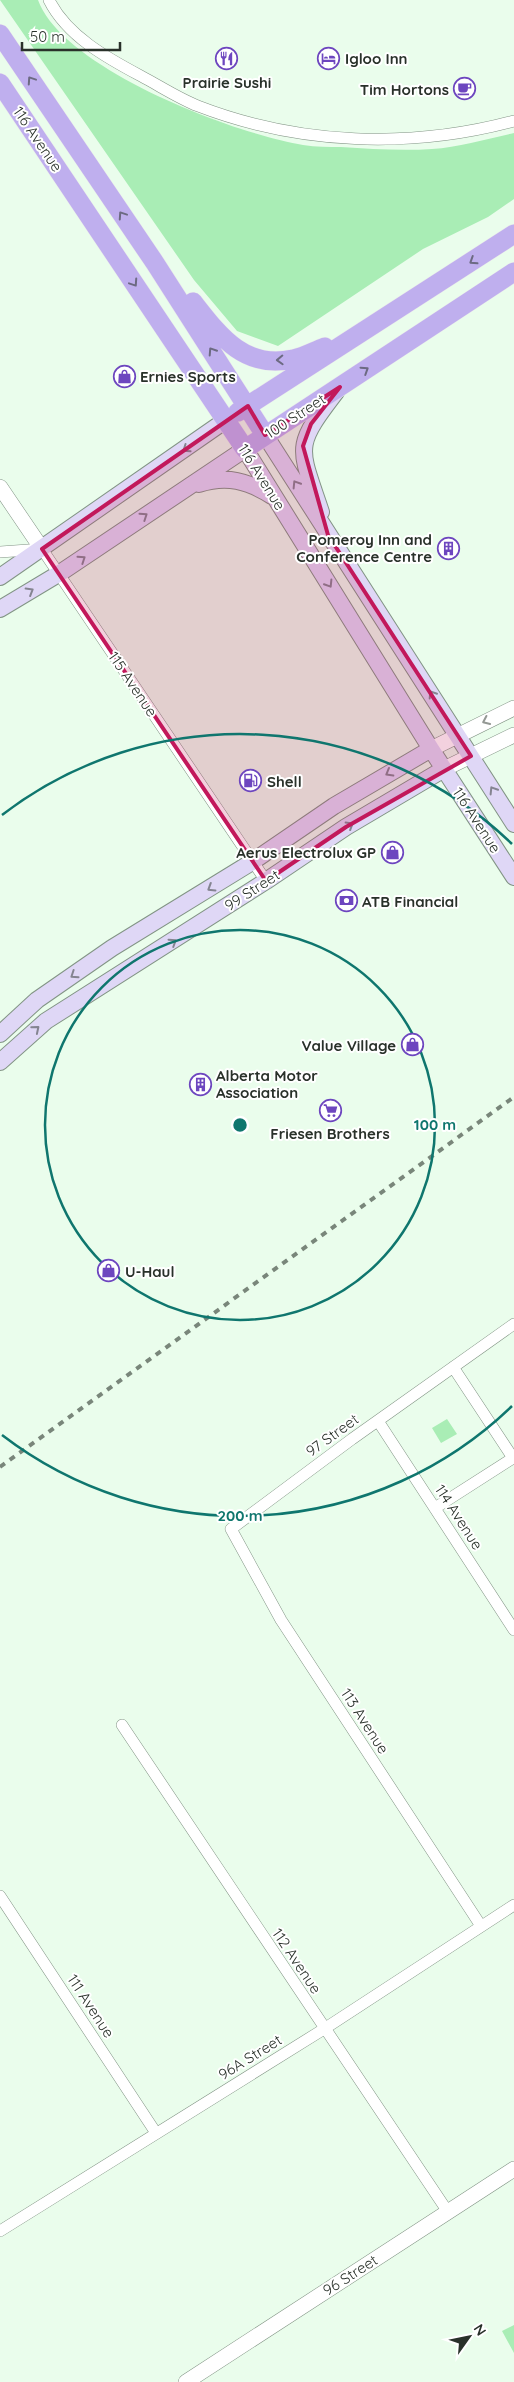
<svg xmlns="http://www.w3.org/2000/svg" width="514" height="2382" viewBox="0 0 514 2382" font-family="Quicksand,sans-serif">
<style>
.green{fill:#a9edb5}
.lines{fill:none;stroke-linecap:round;stroke-linejoin:round}
.minor-casing{stroke:#829485;stroke-width:12}
.tertiary-casing{stroke:#829485;stroke-width:16}
.secondary-casing{stroke:#829485;stroke-width:18}
.primary-casing{stroke:#eaeaea;stroke-width:20}
.minor{stroke:#fff;stroke-width:11}
.tertiary{stroke:#fff;stroke-width:15}
.secondary{stroke:#dfd7f6;stroke-width:16}
.primary{stroke:#bfafee;stroke-width:19}
.rail{stroke:#79867a;stroke-width:4;stroke-dasharray:6 6;stroke-linecap:butt}
.oneway{stroke:#6c6a82}
.oneway2{stroke:#848490}
.oneway3{stroke:#949894}
.marked{fill:#c2185b;fill-opacity:0.2;stroke:#c2185b;stroke-width:4;stroke-linejoin:round}
.ring{fill:none;stroke:#0f766e;stroke-width:2.5}
.labels{text-anchor:middle;dominant-baseline:central;stroke-width:4;stroke-linejoin:round;paint-order:stroke}
.poi-label{font-size:15px;font-weight:bold;fill:#29312a;stroke:#fff;text-anchor:start}
.street-label{font-size:15px;fill:#29312a;stroke:#fff}
.centre{fill:#0f766e;stroke:#fff;stroke-width:2.5}
.ring-label{font-size:15px;text-anchor:middle;font-weight:bold;fill:#0f766e;stroke:#fff;stroke-width:4;stroke-linejoin:round;paint-order:stroke}
</style>
<rect width="100%" height="100%" fill="#eafdec"/>
<!-- green -->
<path class="green" d="M0,0h38c25,69 197,134 265,145 13,2 26,2 38,2 30,2 61,4 91,2 27,-2 55,-10 82,-16v66l-26,18 -65,32 -145,97 -41,-15 -43,-51z
M447,1419l10,15 -16,9 -9,-15z
M514,2325v28l-12,-22z"/>
<g class="lines">
<defs>
<path id="minor" d="M49,0c18,36 58,58 92,76 19,10 37,22 57,30 101,39 212,43 316,15
M0,552l42,-3 224,332
M378,1421l136,209
M435,1508l78,-50 -60,-91
M122,1725l326,487
M0,1896l156,237
M481,1926l-200,-306 -50,-91 121,-90 162,-115
M0,2231l324,-202 190,-124"/>
<path id="tertiary" d="M0,487l42,62
M431,749l83,-41
M444,769l70,-34
M186,2382l328,-213"/>
<path id="secondary" d="M265,435l249,389
M199,484c28,-9 49,-3 73,12
M321,512c-22,-66 -28,-64 15,-120
M0,577l226,-157
M0,609l60,-36 185,-124 186,300 83,128
M0,1034l37,-34 75,-52 140,-86 82,-56 97,-57
M0,1062l46,-41 220,-140 80,-54 98,-58"/>
<path id="primary" d="M0,34l155,229 110,172
M0,83l245,366 269,-177
M193,302c26,33 51,68 100,57 11,-2 21,-8 32,-12
M238,412l276,-178"/>
</defs>
<!-- minor casing -->
<use href="#minor" class="minor-casing"/>
<!-- tertiary casing -->
<use href="#tertiary" class="tertiary-casing"/>
<!-- secondary casing -->
<use href="#secondary" class="secondary-casing"/>
<!-- primary casing -->
<use href="#primary" class="primary-casing"/>
<!-- minor -->
<use href="#minor" class="minor"/>
<!-- tertiary -->
<use href="#tertiary" class="tertiary"/>
<!-- secondary -->
<use href="#secondary" class="secondary"/>
<!-- primary -->
<use href="#primary" class="primary"/>
<!-- rail -->
<path class="rail" d="M0,1467l514,-370"/>
</g>
<!-- one-way arrows -->
<defs><path id="oneway-chevron" d="M-2-3.5L2.5 0L-2 3.5" fill="none" stroke-width="1.6" stroke-linecap="round" stroke-linejoin="round" transform="scale(1.25)"/></defs>
<g class="oneway">
<use href="#oneway-chevron" transform="translate(31 80) rotate(-124)"/>
<use href="#oneway-chevron" transform="translate(122 215) rotate(-124)"/>
<use href="#oneway-chevron" transform="translate(473 261) rotate(147)"/>
<use href="#oneway-chevron" transform="translate(134 283) rotate(56)"/>
<use href="#oneway-chevron" transform="translate(212 351) rotate(-123)"/>
<use href="#oneway-chevron" transform="translate(280 360) rotate(178)"/>
<use href="#oneway-chevron" transform="translate(365 370) rotate(-33)"/>
</g>
<g class="oneway2">
<use href="#oneway-chevron" transform="translate(186 449) rotate(145)"/>
<use href="#oneway-chevron" transform="translate(296 484) rotate(-122)"/>
<use href="#oneway-chevron" transform="translate(144 516) rotate(-34)"/>
<use href="#oneway-chevron" transform="translate(82 559) rotate(-34)"/>
<use href="#oneway-chevron" transform="translate(329 584) rotate(58)"/>
<use href="#oneway-chevron" transform="translate(30 591) rotate(-31)"/>
<use href="#oneway-chevron" transform="translate(432 694) rotate(-123)"/>
<use href="#oneway-chevron" transform="translate(389 773) rotate(150)"/>
<use href="#oneway-chevron" transform="translate(493 790) rotate(-122)"/>
<use href="#oneway-chevron" transform="translate(350 825) rotate(-31)"/>
<use href="#oneway-chevron" transform="translate(211 888) rotate(148)"/>
<use href="#oneway-chevron" transform="translate(173 942) rotate(-33)"/>
<use href="#oneway-chevron" transform="translate(74 975) rotate(146)"/>
<use href="#oneway-chevron" transform="translate(36 1029) rotate(-40)"/>
</g>
<use class="oneway3" href="#oneway-chevron" transform="translate(486 721) rotate(155)"/>
<!-- marked area -->
<path class="marked" d="M340,387l-29,37 -8,22 25,89 143,221 -125,71 -80,54 -224,-332 206,-143 17,29z"/>
<!-- distance rings -->
<g class="ring">
<circle cx="240" cy="1125" r="195"/>
<path d="M512 1406A391 391 0 0 1 2 1435M2 815A391 391 0 0 1 512 844"/>
</g>
<!-- icons -->
<defs>
<symbol id="hotel-ring" viewBox="-11 -11 22 22"><circle r="9.5" fill="#fff" stroke="#6d46bf" stroke-width="1.5"/><path d="M-6-4.5h1.5V1H6V5H4.5V3h-9V5H-6ZM-4 0a1.8 1.8 0 1 1 3.6 0ZM.5 0V-2.5h3Q6-2.5 6 0Z" fill="#6d46bf"/></symbol>
<symbol id="restaurant-ring" viewBox="-11 -11 22 22"><circle r="9.5" fill="#fff" stroke="#6d46bf" stroke-width="1.5"/><path d="M-5-6h1v4h1v-4h1v4h1v-4h1v5L-1.5 .5V6h-2V.5L-5-1ZM5-6V6H3V1.5H1.5Q1.5-4 5-6Z" fill="#6d46bf"/></symbol>
<symbol id="cafe-ring" viewBox="-11 -11 22 22"><circle r="9.5" fill="#fff" stroke="#6d46bf" stroke-width="1.5"/><path d="M-5.5-4.5H6V0H3Q3 3.5 0 3.5H-2.5Q-5.5 3.5-5.5 0ZM3-3.2v2h1.7v-2ZM-6 4.5H4V6H-6Z" fill="#6d46bf"/></symbol>
<symbol id="shop-ring" viewBox="-11 -11 22 22"><circle r="9.5" fill="#fff" stroke="#6d46bf" stroke-width="1.5"/><path d="M-5-2.5h2.3a2.7 3.5 0 0 1 5.4 0H5L5.5 6h-11ZM-1.5-2.5h3a1.5 2.3 0 0 0-3 0Z" fill="#6d46bf"/></symbol>
<symbol id="building-ring" viewBox="-11 -11 22 22"><circle r="9.5" fill="#fff" stroke="#6d46bf" stroke-width="1.5"/><path d="M-4-6H4V6H1V3H-1V6H-4ZM-2.5-4.3h1.7v1.8h-1.7ZM.8-4.3h1.7v1.8H.8ZM-2.5-1h1.7V.8h-1.7ZM.8-1h1.7V.8H.8Z" fill="#6d46bf"/></symbol>
<symbol id="fuel-ring" viewBox="-11 -11 22 22"><circle r="9.5" fill="#fff" stroke="#6d46bf" stroke-width="1.5"/><path d="M-5.5-6h7V0h2V4h1.3V-2.5L3-4.5l.8-.8L6-3V5H2.5V1h-1V6h-7ZM-4.2-4.7v3.2H.2V-4.7Z" fill="#6d46bf"/></symbol>
<symbol id="bank-ring" viewBox="-11 -11 22 22"><circle r="9.5" fill="#fff" stroke="#6d46bf" stroke-width="1.5"/><path d="M-6-4H6V4H-6ZM0-2.3a2.3 2.3 0 1 0 0 4.6a2.3 2.3 0 1 0 0-4.6Z" fill="#6d46bf"/></symbol>
<symbol id="supermarket-ring" viewBox="-11 -11 22 22"><circle r="9.5" fill="#fff" stroke="#6d46bf" stroke-width="1.5"/><path d="M-6-5.5h2.5l.6 2H6L4.5 2H-2.5L-4.4-4H-6ZM-1.5 3.2a1.3 1.3 0 1 0 .1 0ZM3 3.2a1.3 1.3 0 1 0 .1 0Z" fill="#6d46bf"/></symbol>
</defs>
<g fill-rule="evenodd">
<use href="#hotel-ring" x="316" y="46" width="25" height="25"/>
<use href="#restaurant-ring" x="214" y="46" width="25" height="25"/>
<use href="#cafe-ring" x="452" y="76" width="25" height="25"/>
<use href="#shop-ring" x="112" y="364" width="25" height="25"/>
<use href="#building-ring" x="436" y="536" width="25" height="25"/>
<use href="#fuel-ring" x="238" y="768" width="25" height="25"/>
<use href="#shop-ring" x="380" y="840" width="25" height="25"/>
<use href="#bank-ring" x="334" y="888" width="25" height="25"/>
<use href="#shop-ring" x="400" y="1032" width="25" height="25"/>
<use href="#building-ring" x="188" y="1072" width="25" height="25"/>
<use href="#supermarket-ring" x="318" y="1098" width="25" height="25"/>
<use href="#shop-ring" x="96" y="1258" width="25" height="25"/>
</g>
<g class="labels">
<!-- poi labels -->
<g class="poi-label">
<text x="345" y="58">Igloo Inn</text>
<text x="227" y="82" text-anchor="middle">Prairie Sushi</text>
<text x="449" y="89" text-anchor="end">Tim Hortons</text>
<text x="140" y="376">Ernies Sports</text>
<text x="432" y="539" text-anchor="end">Pomeroy Inn and<tspan x="432" dy="17">Conference Centre</tspan></text>
<text x="267" y="781">Shell</text>
<text x="376" y="852" text-anchor="end">Aerus Electrolux GP</text>
<text x="362" y="901">ATB Financial</text>
<text x="396" y="1045" text-anchor="end">Value Village</text>
<text x="216" y="1075">Alberta Motor<tspan x="216" dy="17">Association</tspan></text>
<text x="330" y="1133" text-anchor="middle">Friesen Brothers</text>
<text x="125" y="1271">U-Haul</text>
</g>
<!-- street labels -->
<g class="street-label">
<text transform="translate(38 139) rotate(56)">116 Avenue</text>
<text transform="translate(295 416) rotate(-33)">100 Street</text>
<text transform="translate(262 477) rotate(58)">116 Avenue</text>
<text transform="translate(133 684) rotate(56)">115 Avenue</text>
<text transform="translate(477 820) rotate(57)">116 Avenue</text>
<text transform="translate(252 890) rotate(-33)">99 Street</text>
<text transform="translate(332 1435) rotate(-36)">97 Street</text>
<text transform="translate(459 1517) rotate(57)">114 Avenue</text>
<text transform="translate(365 1721) rotate(57)">113 Avenue</text>
<text transform="translate(297 1961) rotate(56)">112 Avenue</text>
<text transform="translate(91 2006) rotate(57)">111 Avenue</text>
<text transform="translate(250 2057) rotate(-32)">96A Street</text>
<text transform="translate(350 2275) rotate(-33)">96 Street</text>
</g>
</g>
<circle cx="240" cy="1125" r="8" class="centre"/>
<g class="ring-label">
<text x="435" y="1130">100 m</text>
<text x="240" y="1521">200 m</text>
</g>
<!-- north arrow -->
<g transform="translate(469 2337) rotate(57)" stroke="#ffffff" stroke-width="4" paint-order="stroke">
<path d="M0-4L9 19L0 12L-9 19Z" fill="#29312a"/>
<text y="-8" font-size="14" font-weight="bold" text-anchor="middle" fill="#29312a">N</text>
</g>
<!-- scale -->
<path d="M22 42v8h98v-8" fill="none" stroke="#29312a" stroke-width="2.5"/>
<text x="30" y="42" font-size="15" fill="#29312a" stroke="#ffffff" stroke-width="4" paint-order="stroke">50 m</text>
</svg>
